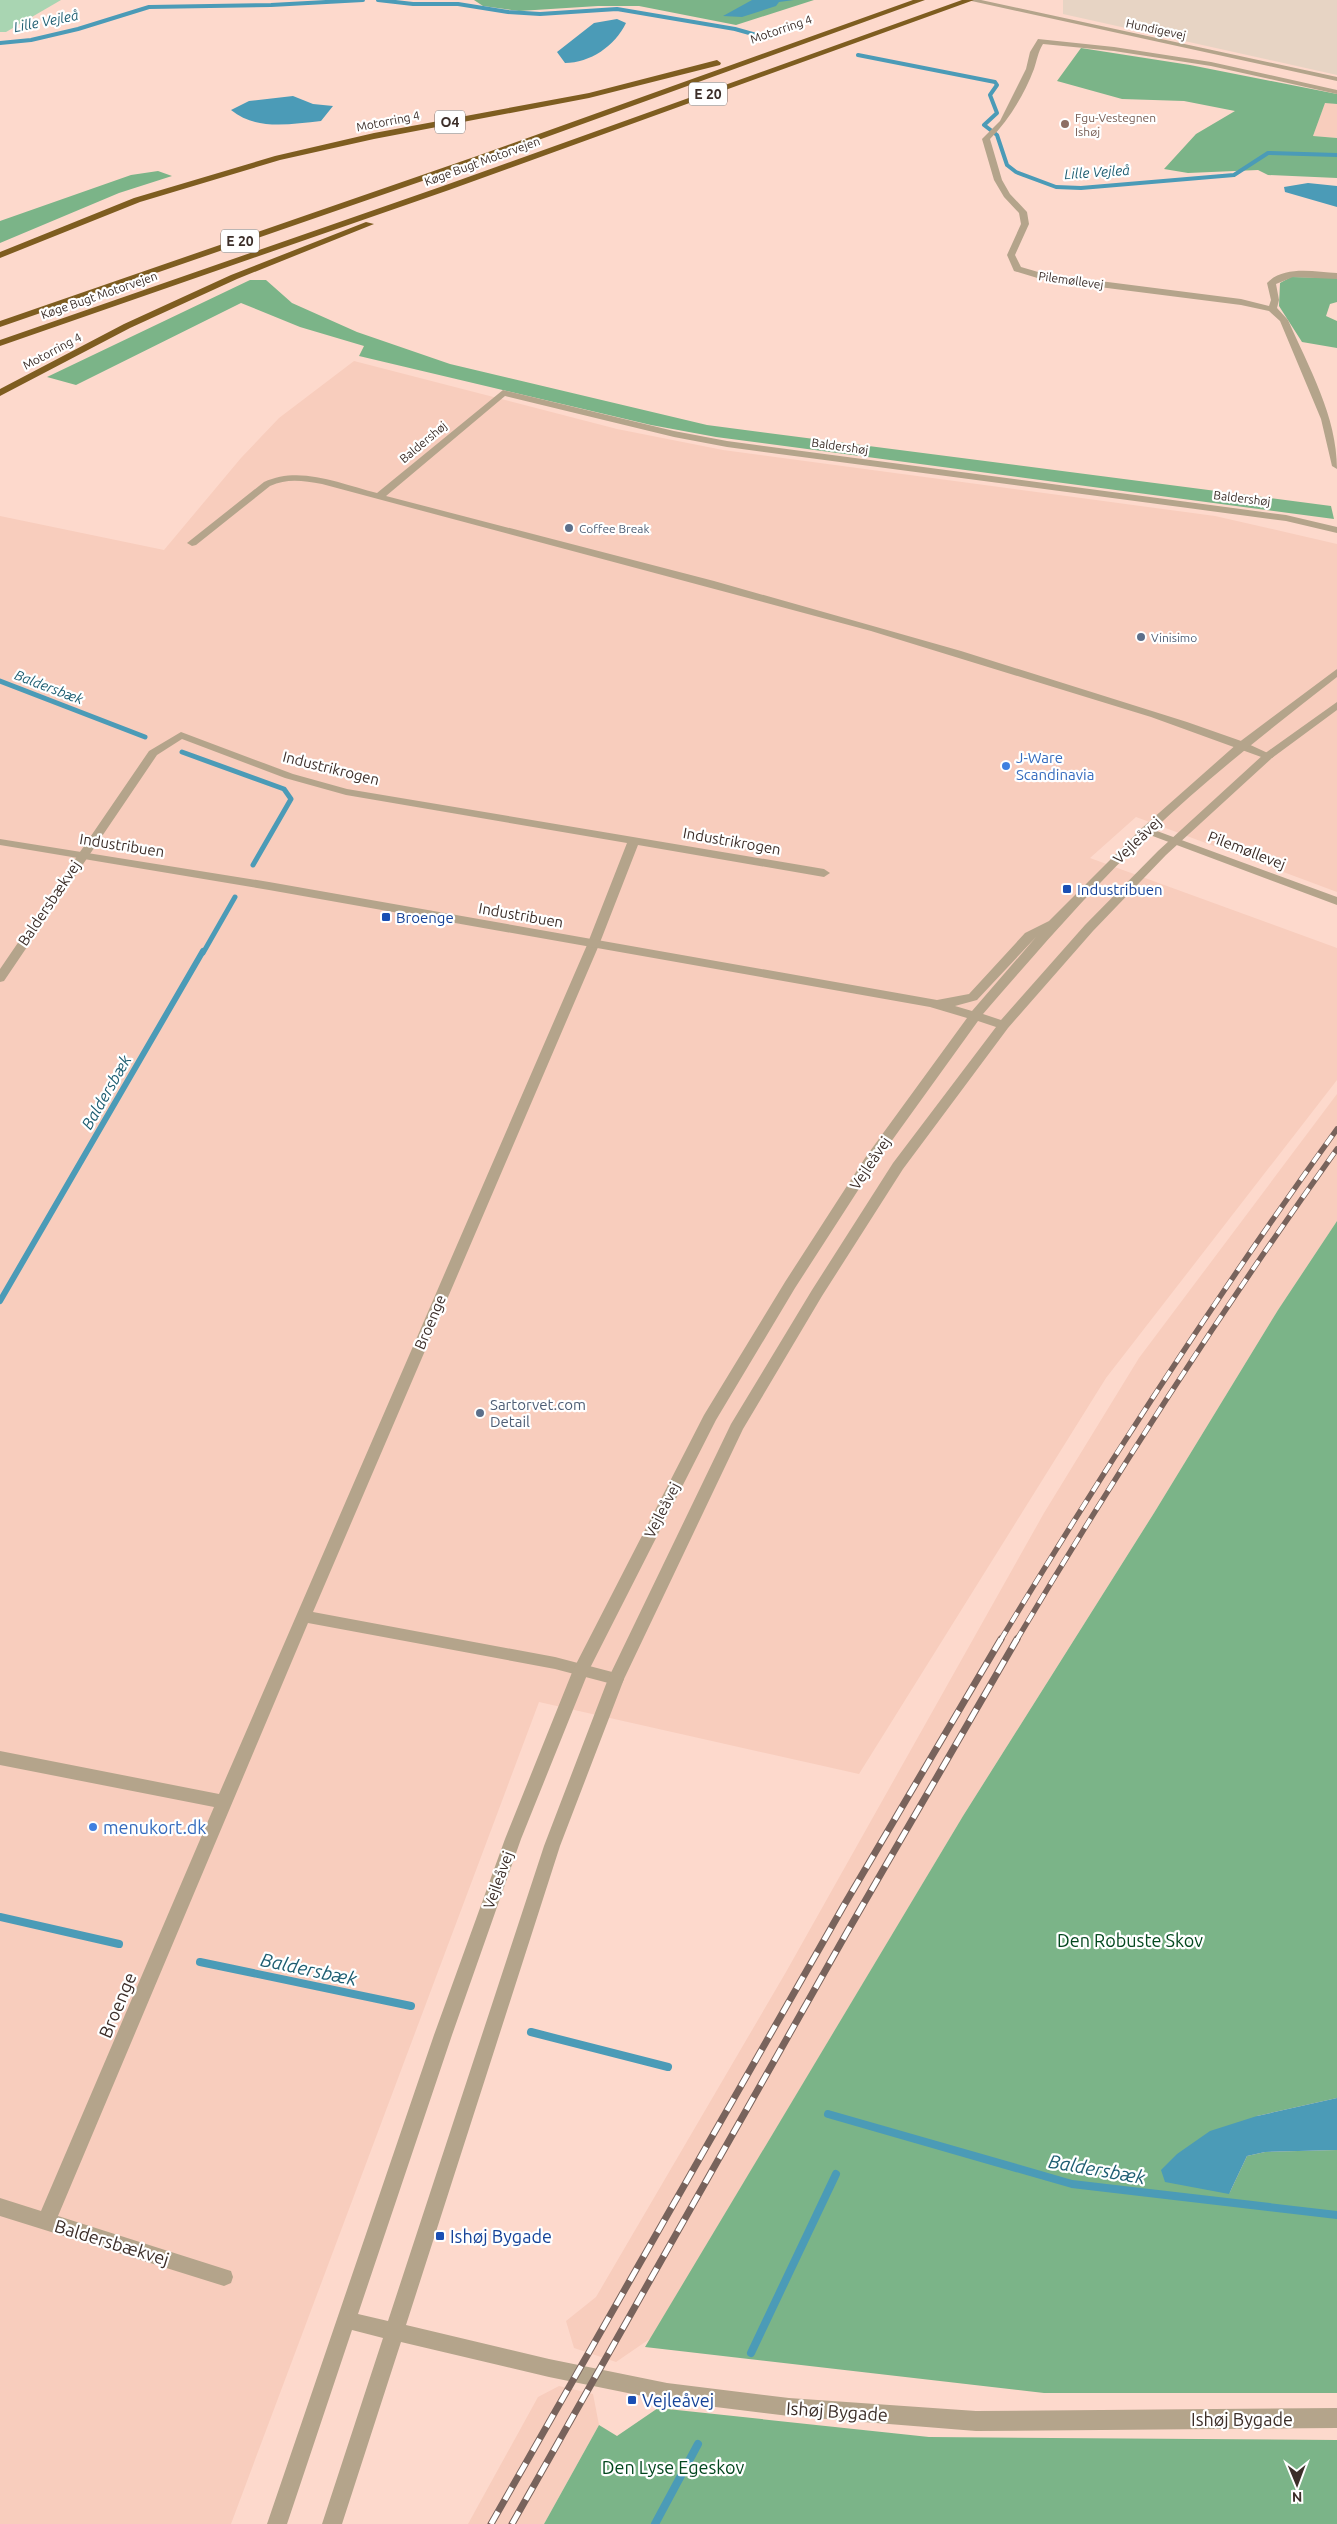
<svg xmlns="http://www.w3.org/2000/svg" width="1337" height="2524" viewBox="0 0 1337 2524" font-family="Ubuntu,sans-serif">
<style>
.commercial{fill:#e7d4c4}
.built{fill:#f8cdbd}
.green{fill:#a9d5b2}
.forest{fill:#7bb488}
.water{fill:#4b9bb7}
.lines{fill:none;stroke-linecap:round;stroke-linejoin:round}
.stream-far3{stroke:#4b9bb7;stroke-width:4}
.stream-far2{stroke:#4b9bb7;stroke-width:5}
.stream-far1{stroke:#4b9bb7;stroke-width:6}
.stream{stroke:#4b9bb7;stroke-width:8}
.minor{fill:#b4a48b;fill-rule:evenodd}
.tertiary{fill:#b4a48b;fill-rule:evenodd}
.motorway{fill:#7e5d20;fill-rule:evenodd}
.rail-far1-casing{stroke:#78635c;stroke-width:5.5}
.rail-casing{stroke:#78635c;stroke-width:7}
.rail-far1{stroke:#fff;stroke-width:4;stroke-dasharray:11;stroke-linecap:butt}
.rail{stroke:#fff;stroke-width:5;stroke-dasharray:14;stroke-linecap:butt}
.education-dot{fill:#8d6e63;stroke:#fff;stroke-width:2}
.service-dot{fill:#5c6f8a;stroke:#fff;stroke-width:2}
.shop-dot{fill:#3f7fe0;stroke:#fff;stroke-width:2}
.transit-dot{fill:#1a4fb4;stroke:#fff;stroke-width:2}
.labels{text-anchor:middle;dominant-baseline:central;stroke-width:4.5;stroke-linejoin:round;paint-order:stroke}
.far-street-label{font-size:12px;fill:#3c2e29;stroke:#fff}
.far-education-label{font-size:12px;fill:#785e54;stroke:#fff;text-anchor:start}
.far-service-label{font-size:12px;fill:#4e5e75;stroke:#fff;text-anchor:start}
.far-water-label{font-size:14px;font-style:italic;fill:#1e5e72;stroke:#fff}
.shield{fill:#fff;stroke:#766d69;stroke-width:1}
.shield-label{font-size:14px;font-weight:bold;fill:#3c2e29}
.shop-label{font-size:15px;fill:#366cbe;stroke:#fff;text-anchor:start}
.street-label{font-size:15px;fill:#3c2e29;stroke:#fff}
.transit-label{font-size:15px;fill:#164399;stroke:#fff;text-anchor:start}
.service-label{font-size:15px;fill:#4e5e75;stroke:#fff;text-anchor:start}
.water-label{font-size:16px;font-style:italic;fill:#1e5e72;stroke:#fff}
.near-shop-label{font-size:18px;fill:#366cbe;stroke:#fff;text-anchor:start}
.near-park-label{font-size:18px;fill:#03481f;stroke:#fff}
.near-street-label{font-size:18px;fill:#3c2e29;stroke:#fff}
.near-transit-label{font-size:18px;fill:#164399;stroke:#fff;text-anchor:start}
.near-water-label{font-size:19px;font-style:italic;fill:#1e5e72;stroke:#fff}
</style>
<rect width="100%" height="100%" fill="#fdd9cc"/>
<!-- commercial -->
<path class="commercial" d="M1063,0h274v75l-274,-61z"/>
<!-- built -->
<path class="built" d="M1325,102l12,2v34l-24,-2z
M354,361l263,68 106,21 492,66 122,28v348l-201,-75 -46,41 247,90v132l-231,298 -247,396 -320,-72 -308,822h-231v-2008l164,34 77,-92 38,-40z
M1337,1094v127l-59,89 -124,203 -191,303 -312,522 -35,24 -42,-14 -8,-27 30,-24 190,-325 258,-459 95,-155z
M559,2386l34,8 6,31 -55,99h-76l70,-127z"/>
<!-- green -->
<path class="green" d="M0,0h61l-55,32h-6z"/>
<!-- forest -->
<path class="forest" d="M474,0h340l-78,25 -97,-19h-41l-79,5 -36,-5z
M1081,48l109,17 147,29v10l-12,-1 -12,33 24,2v40l-69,-3 -10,-5 -70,3 -24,-4 32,-35 39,-23 -51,-10 -62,-2 -65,-18z
M158,171l14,5 -53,17 -119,50v-22l131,-46z
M1291,277l46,1v24l-7,2 -4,12 11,5v27l-35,-6 -23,-36 1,-23z
M250,280h16l26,23 65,29 93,32 257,61 624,81 3,13 -618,-82 -65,-12 -292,-69 5,-10 -64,-19 -59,-24 -165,82 -29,-8z
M1337,1221v877l-80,18 -28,78 18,-38 18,-4 72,-2v243h-293l-399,-46 318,-531 191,-303 124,-203z
M658,2408l271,29 408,3v84h-793l55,-99 18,11z"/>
<!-- water -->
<path class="water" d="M752,0h42l-15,2 -3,4 -34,11 -19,-1z
M617,19l9,4c-11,23 -36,40 -61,40l-8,-11 37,-29z
M293,96l20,8 20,2 -12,15c-31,3 -64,10 -90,-11l18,-9z
M1308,183l29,3v21l-52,-15 -1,-5z
M1337,2098v52l-72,2 -18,4 -18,38 -64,-12 -4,-12 16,-16 33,-23 47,-15z"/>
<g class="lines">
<!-- stream-far3 -->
<path class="stream-far3" d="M378,0l35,4h45l50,8 32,2 77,-5 118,20 32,9
M0,43l31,-3 47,-11 71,-22 122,-2 92,-5
M858,55l137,27 2,3 -7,10 7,18 -13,12 13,10 10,30 9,7 40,15 25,1 153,-13 34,-22 69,2"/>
<!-- stream-far2 -->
<path class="stream-far2" d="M0,681l145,56
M182,752l102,37 7,10 -38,66
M203,953l32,-56"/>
<!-- stream-far1 -->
<path class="stream-far1" d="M0,1301l203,-350"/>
<!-- stream -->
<path class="stream" d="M0,1917l119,27
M200,1962l211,44
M531,2032l137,35
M828,2114l244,70 265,31
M751,2353l85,-179
M655,2524l43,-80"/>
<!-- minor -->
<path class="minor" d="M1038,39l76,8 97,15 126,28v4l-126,-28 -97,-15 -71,-7c-5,8 -6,16 -9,25 -10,26 -25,51 -44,70l12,41 8,14 17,18 2,12 -14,31 6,12 24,7 196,25 28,7 2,-6 -4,-17c17,-18 48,-11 70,-10v6l-44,-2 -17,7 3,16 -2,8 11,12c21,48 49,96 49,149l-5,-3 -11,-47 -41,-98 -11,-10 -28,-6 -197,-25 -30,-9 -7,-16 14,-31 -2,-11 -15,-16 -10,-17 -12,-41 18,-18 26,-52 4,-17z
M503,390l171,41 53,10 559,74 51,12v6l-51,-12 -559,-74 -53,-10 -169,-41 -119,100 328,85 247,70 226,71 57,20 30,14 -2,2h-8l-113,-41 -280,-86 -549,-147c-19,-3 -34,-6 -52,2l-74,59 -4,1 -5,-3 77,-61c36,-17 77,2 113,11z
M181,732l112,42 54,15 477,80 6,4 -6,4 -186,-32 -39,100 -286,667 242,45 61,16 6,2 2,4 -2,4 -6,2 -61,-16 -247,-46 -250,593 173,55 2,6 -2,6 -7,3 -224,-70v-18l41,13 173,-404 -214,-42v-14l219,43 368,-849 40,-102 -281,-48 -61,-17 -103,-39 -25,16 -153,226 -4,1v-13l149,-218z
M1146,827l191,70v8l-195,-73 -2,-2z"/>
<!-- tertiary -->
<path class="tertiary" d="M967,0h14l356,77v4z
M1337,669v8c-64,50 -128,100 -187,156 -60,57 -113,119 -167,181l18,6 84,-95 73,-74 106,-97 73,-52v8l-65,48 -106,97 -73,76 -85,97 -105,141 -81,127 -79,133 -119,250 -64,167 -154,479 143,34 118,24 122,15 187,13 361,-3v20l-361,3 -187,-15 -122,-15 -118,-24 -148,-35 -59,182h-20l61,-186 -31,-8 -65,194h-20l167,-489 71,-196 68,-169 131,-255 81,-133 80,-124 102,-140 -37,-11 -661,-117 -269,-45v-6l269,43 668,118 32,-6 56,-61 24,-12 93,-93 96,-85zM1036,937l-64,74 -17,-5 22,-6zM978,1021l18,6 -103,136 -81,127 -81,134 -123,255 -64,167 -156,475 -30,-7 94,-279 69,-196 68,-169 127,-250 79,-132 80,-124z"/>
<!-- motorway -->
<path class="motorway" d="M913,0h12l-442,160 -483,167v-6l477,-165z
M962,0h12l-525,190 -449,156v-6l443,-154z
M717,60l4,3 -1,2 -131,33 -215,41 -94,21 -140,42 -140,56v-6l134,-54 141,-42 99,-23 215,-40z
M366,222l8,2 -137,55 -107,49 -130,68v-7l124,-65 107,-49z"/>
<defs>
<path id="rail-far1" d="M1000,1641c106,-175 217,-346 337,-512
M1016,1641c101,-169 207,-333 321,-492"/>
<path id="rail" d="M491,2524l352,-617 158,-268
M512,2524l334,-590 171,-295"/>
</defs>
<!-- rail-far1 casing -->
<use href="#rail-far1" class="rail-far1-casing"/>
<!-- rail casing -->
<use href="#rail" class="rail-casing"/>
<!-- rail-far1 -->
<use href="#rail-far1" class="rail-far1"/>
<!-- rail -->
<use href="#rail" class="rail"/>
</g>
<!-- markers -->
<circle class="education-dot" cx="1065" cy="124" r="5"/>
<g class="service-dot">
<circle cx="569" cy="528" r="5"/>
<circle cx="1141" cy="637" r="5"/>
<circle cx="480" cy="1413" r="5"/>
</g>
<g class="shop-dot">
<circle cx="1006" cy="766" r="5"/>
<circle cx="93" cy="1827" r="5"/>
</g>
<g class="transit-dot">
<rect x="1062" y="884" width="10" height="10" rx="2.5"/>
<rect x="381" y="912" width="10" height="10" rx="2.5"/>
<rect x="435" y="2231" width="10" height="10" rx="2.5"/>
<rect x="627" y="2395" width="10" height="10" rx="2.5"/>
</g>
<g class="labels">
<!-- far-street labels -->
<g class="far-street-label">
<text transform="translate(781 29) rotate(-19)">Motorring 4</text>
<text transform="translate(1156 29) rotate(12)">Hundigevej</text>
<text transform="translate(388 121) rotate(-11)">Motorring 4</text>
<text transform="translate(482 161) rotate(-20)">Køge Bugt Motorvejen</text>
<text transform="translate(1071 280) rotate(8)">Pilemøllevej</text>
<text transform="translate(99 295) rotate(-19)">Køge Bugt Motorvejen</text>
<text transform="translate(52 351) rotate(-28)">Motorring 4</text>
<text transform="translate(423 442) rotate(-40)">Baldershøj</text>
<text transform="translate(840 446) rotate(8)">Baldershøj</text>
<text transform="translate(1242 498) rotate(7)">Baldershøj</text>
</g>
<!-- far-education labels -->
<g class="far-education-label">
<text x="1075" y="117">Fgu-Vestegnen<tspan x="1075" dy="14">Ishøj</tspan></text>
</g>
<!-- far-service labels -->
<g class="far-service-label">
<text x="579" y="528">Coffee Break</text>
<text x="1151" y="637">Vinisimo</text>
</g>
<!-- far-water labels -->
<g class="far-water-label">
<text transform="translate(46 21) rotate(-11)">Lille Vejleå</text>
<text transform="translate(1097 172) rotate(-4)">Lille Vejleå</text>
<text transform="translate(49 687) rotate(21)">Baldersbæk</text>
</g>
<!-- shield labels -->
<g class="shield">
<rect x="689" y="82.5" width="38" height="23" rx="4"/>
<rect x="435" y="110.5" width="30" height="23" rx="4"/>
<rect x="221" y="229.5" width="38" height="23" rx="4"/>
</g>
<g class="shield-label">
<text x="708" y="94">E 20</text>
<text x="450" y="122">O4</text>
<text x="240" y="241">E 20</text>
</g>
<!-- shop labels -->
<g class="shop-label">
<text x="1016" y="757">J-Ware<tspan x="1016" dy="17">Scandinavia</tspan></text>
</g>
<!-- street labels -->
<g class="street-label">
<text transform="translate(331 768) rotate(14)">Industrikrogen</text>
<text transform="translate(1137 840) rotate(-44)">Vejleåvej</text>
<text transform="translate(732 841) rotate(10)">Industrikrogen</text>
<text transform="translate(122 845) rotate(9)">Industribuen</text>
<text transform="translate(1247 850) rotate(21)">Pilemøllevej</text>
<text transform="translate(49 903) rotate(-56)">Baldersbækvej</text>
<text transform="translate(521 915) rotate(10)">Industribuen</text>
<text transform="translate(870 1163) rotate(-56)">Vejleåvej</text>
<text transform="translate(430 1322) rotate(-67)">Broenge</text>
<text transform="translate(662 1510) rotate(-63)">Vejleåvej</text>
<text transform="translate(498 1880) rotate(-70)">Vejleåvej</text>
</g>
<!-- transit labels -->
<g class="transit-label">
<text x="1077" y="889">Industribuen</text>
<text x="396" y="917">Broenge</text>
</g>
<!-- service labels -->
<g class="service-label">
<text x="490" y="1404">Sartorvet.com<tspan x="490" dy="17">Detail</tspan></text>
</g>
<!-- water labels -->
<g class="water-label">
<text transform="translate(106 1092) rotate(-60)">Baldersbæk</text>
</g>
<!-- near-shop labels -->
<g class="near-shop-label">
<text x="103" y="1827">menukort.dk</text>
</g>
<!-- near-park labels -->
<g class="near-park-label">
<text x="1130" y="1940">Den Robuste Skov</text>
<text x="673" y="2467">Den Lyse Egeskov</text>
</g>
<!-- near-street labels -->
<g class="near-street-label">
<text transform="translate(117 2005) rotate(-67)">Broenge</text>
<text transform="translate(112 2242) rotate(17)">Baldersbækvej</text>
<text transform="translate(837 2411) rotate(4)">Ishøj Bygade</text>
<text x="1242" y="2419">Ishøj Bygade</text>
</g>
<!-- near-transit labels -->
<g class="near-transit-label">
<text x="450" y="2236">Ishøj Bygade</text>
<text x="642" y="2400">Vejleåvej</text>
</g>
<!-- near-water labels -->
<g class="near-water-label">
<text transform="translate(309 1969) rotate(12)">Baldersbæk</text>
<text transform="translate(1097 2169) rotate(10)">Baldersbæk</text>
</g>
</g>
<!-- north arrow -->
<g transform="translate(1297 2484) rotate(179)" stroke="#ffffff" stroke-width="4" paint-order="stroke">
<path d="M0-4L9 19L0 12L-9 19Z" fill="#3c2e29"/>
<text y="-8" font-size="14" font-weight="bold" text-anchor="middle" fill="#3c2e29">N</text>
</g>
</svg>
